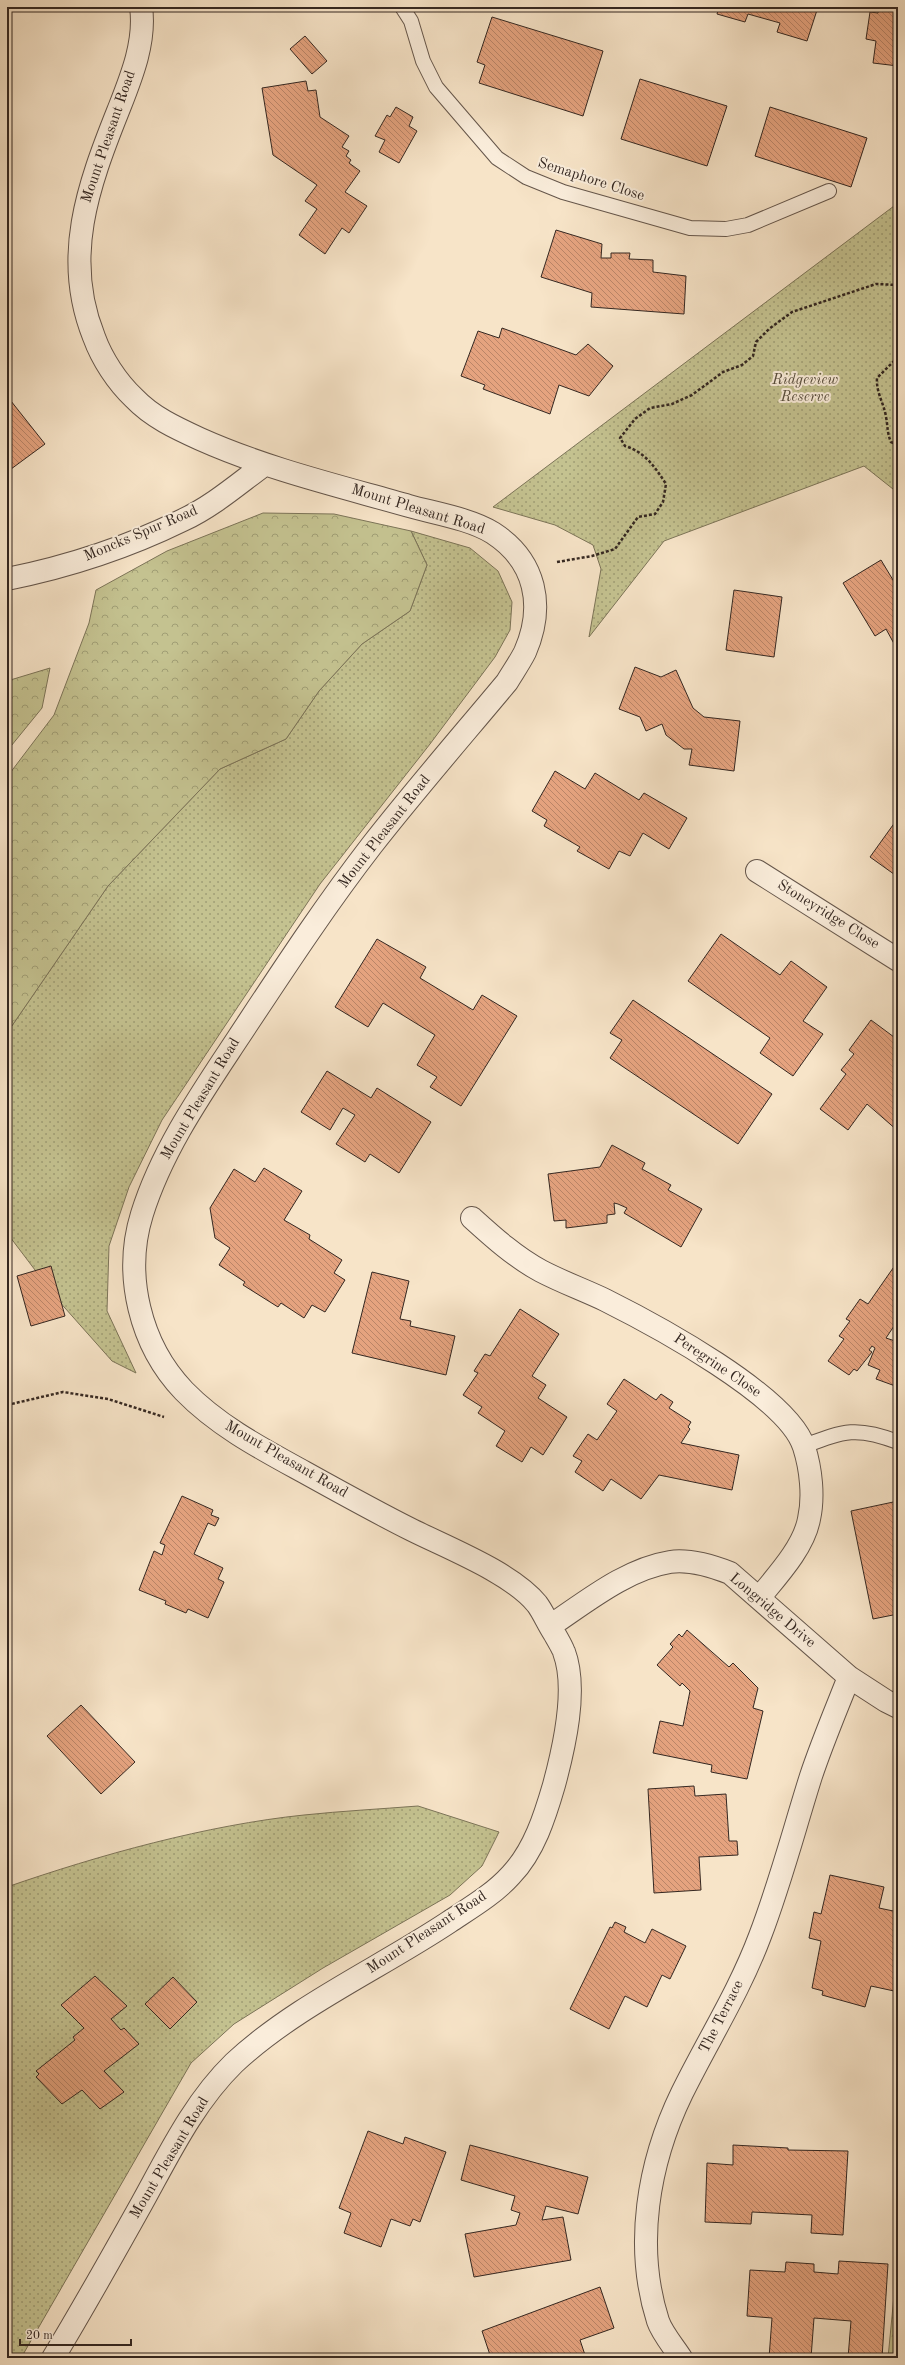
<svg xmlns="http://www.w3.org/2000/svg" width="905" height="2365" viewBox="0 0 905 2365" font-family="'Old Standard TT',serif">
<style>
.green{fill:url(#green-dots);stroke:#7c7458}
.forest{fill:url(#forest-crowns);stroke:#7c7458}
.building{fill:url(#building-back-hatch);stroke:#342721}
.lines{fill:none;stroke-linecap:round;stroke-linejoin:round}
.service-casing{stroke:#65564b;stroke-width:16}
.minor-casing{stroke:#65564b;stroke-width:24}
.path{stroke:#342721;stroke-width:2.5;stroke-dasharray:3 2;stroke-linecap:butt}
.service{stroke:#faeddb;stroke-width:14}
.minor{stroke:#faeddb;stroke-width:22}
.labels{text-anchor:middle;dominant-baseline:central;stroke-width:4;stroke-linejoin:round;paint-order:stroke}
.street-label{font-size:15px;fill:#342721;stroke:#faeddb}
.park-label{font-size:15px;font-style:italic;fill:#584e3d;stroke:#faeddb}
</style>
<defs>
<pattern id="green-dots" width="8" height="8" patternUnits="userSpaceOnUse"><rect width="8" height="8" fill="#c4c290"/><path d="M2 2h.1M6 6h.1" fill="none" stroke="#a09e75" stroke-width="1.8" stroke-linecap="round"/></pattern>
<pattern id="forest-crowns" width="20" height="18" patternUnits="userSpaceOnUse"><rect width="20" height="18" fill="#c4c290"/><path d="M2 6a3 3 0 1 1 6 0M12 15a3 3 0 1 1 6 0" fill="none" stroke="#a09e75"/></pattern>
<pattern id="building-back-hatch" width="6" height="6" patternUnits="userSpaceOnUse"><rect width="6" height="6" fill="#e5a37f"/><path d="M-1 5l2 2M0 0l6 6M5-1l2 2" fill="none" stroke="#ba8568"/></pattern>
</defs>
<rect width="100%" height="100%" fill="#f7e4c8"/>
<filter id="stains"><feTurbulence type="fractalNoise" baseFrequency=".005" numOctaves="4"/><feColorMatrix values="0 0 0 0 .2 0 0 0 0 .09 0 0 0 0 .02 0 0 0 .5 -.17"/></filter>
<radialGradient id="worn" r=".72"><stop offset=".6" stop-color="#630" stop-opacity="0"/><stop offset="1" stop-color="#630" stop-opacity=".3"/></radialGradient>
<!-- green -->
<path class="green" d="M898,203v290l-34,-27 -200,75 -75,96 12,-68 -8,-24 -38,-20 -62,-18z
M411,531l59,17 28,23 14,31 -2,28 -15,27 -65,87 -110,140 -158,236 -33,67 -20,59 -2,65 29,62 -24,-12 -55,-62 -50,-66v-200l101,-147 112,-117 66,-30 33,-48 43,-47 48,-33 17,-46z
M418,1806l81,26 -17,34 -32,29 -127,73 -89,56 -43,39 -170,295h-14v-471c92,-32 200,-62 297,-72 38,-4 76,-6 114,-9z"/>
<!-- forest -->
<path class="forest" d="M263,513l71,1 77,17 16,34 -17,46 -48,33 -43,47 -33,48 -66,30 -112,117 -101,147v-256l47,-62 35,-92 7,-33 71,-39z
M50,668l-8,40 -35,43v-70z
M898,2254v104h-10z"/>
<!-- building -->
<path class="building" d="M719,7h99l-11,34 -30,-9 3,-9 -32,-9 -3,8 -28,-8z
M879,7h19v59l-25,-3 3,-22 -10,-2 4,-27 8,1z
M492,17l111,34 -20,65 -104,-33 6,-18 -8,-3z
M305,36l22,25 -15,13 -22,-25z
M640,79l87,27 -20,60 -86,-27z
M306,81l2,10 8,-1 4,27 29,19 -7,11 7,4 -3,5 5,4 -2,3 11,8 -15,21 22,14 -18,27 -7,-5 -17,26 -26,-19 18,-26 -12,-8 12,-16 -44,-30 -11,-67z
M396,107l17,10 -4,9 8,5 -18,32 -20,-11 6,-12 -10,-4 12,-21 3,2z
M770,107l97,31 -16,49 -96,-31z
M556,230l46,14 -1,14h10v-5h19l-1,6 24,1v12l33,4 -2,38 -93,-7 1,-14 -51,-16z
M502,328l74,27 12,-11 25,22 -24,30 -30,-11 -9,29 -67,-25 2,-4 -24,-9 17,-45 21,7z
M7,396l38,48 -38,28z
M881,560l12,20 5,-3v74l-12,-22 -11,7 -32,-53z
M734,590l48,7 -8,60 -48,-7z
M635,667l26,10 15,-7 17,38 11,9 36,4 -6,50 -45,-6 3,-16h-8l-18,-14 -4,-11 -16,7 -6,-14 -21,-8z
M555,771l30,18 10,-16 44,27 5,-7 43,25 -18,31 -26,-16 -13,23 -11,-5 -10,18 -32,-18 3,-4 -36,-21 3,-6 -15,-9z
M898,818v59l-28,-20z
M721,934l59,41 11,-14 36,26 -24,34 20,13 -30,42 -33,-23 10,-15 -82,-57z
M377,939l49,28 -6,11 53,32 9,-15 35,21 -56,90 -31,-19 7,-10 -20,-12 18,-30 -52,-32 -15,24 -33,-20z
M633,1000l139,94 -34,50 -128,-86 12,-18 -12,-7z
M871,1020l27,20v91l-31,-27 -19,26 -28,-21 26,-35 -5,-4 13,-16 -5,-4z
M327,1071l44,27 6,-10 54,34 -32,51 -29,-19 -5,8 -29,-18 19,-29 -12,-7 -13,22 -29,-18z
M612,1145l33,18 -3,6 29,16 -3,5 34,19 -21,38 -57,-34 3,-5 -9,-4 -4,-1 1,11 -8,1v8l-41,5v-8l-12,1 -6,-47 52,-7z
M264,1168l38,23 -18,29 26,15 -1,4 33,21 -8,13 11,7 -20,32 -13,-7 -8,13 -23,-15 -3,4 -35,-22 2,-3 -26,-17 11,-17 -15,-10 -5,-30 24,-39 21,13z
M898,1261v48l-4,5 4,6 -12,18 12,4v45l-22,-8 4,-9 -12,-5 7,-17 -3,-2 -3,4 3,2 -15,19 -3,-2 -5,6 -21,-14 16,-22 -5,-3 11,-15 -4,-2 14,-20 8,5z
M51,1266l14,50 -34,10 -14,-50z
M372,1272l37,9 -9,38 11,2 -1,5 45,10 -9,39 -94,-22z
M520,1309l39,25 -27,42 14,9 -8,13 29,19 -24,38 -12,-8 -9,15 -26,-16 9,-15 -27,-18 4,-6 -19,-12 15,-22 -4,-2 11,-17 5,2z
M624,1379l32,21 5,-6 12,8 -4,6 22,14 -3,5 2,2 -9,14 58,12 -7,35 -73,-15 -18,24 -30,-20 -8,12 -28,-19 7,-11 -9,-5 15,-22 9,6 20,-29 -10,-7z
M182,1496l31,14 -2,5 8,3 -4,8 -7,-3 -14,31 29,14 -5,11 6,3 -16,36 -20,-9 -2,4 -21,-9 1,-3 -27,-11 15,-39 8,4 3,-10 -5,-2z
M898,1501v113l-25,5 -22,-108z
M687,1630l42,37 4,-4 25,25 -5,20 10,3 -16,68 -36,-7 1,-7 -59,-12 7,-32 23,5 7,-35 -8,-8 -2,3 -23,-21 16,-18 -3,-3 9,-10 3,3z
M81,1705l54,57 -34,32 -54,-58z
M694,1786l1,10 31,-2 3,47h8l1,14 -39,2 2,33 -47,3 -6,-104z
M830,1875l54,12 -5,21 19,4v76l-3,-1 -1,4 -23,-5 -6,21 -43,-12 1,-4 -11,-3 9,-47 -12,-3 5,-26 7,2z
M615,1922l11,5 -2,5 21,11 7,-14 34,17 -16,33 -8,-4 -15,32 -22,-11 -16,33 -39,-20 40,-82 2,1z
M95,1976l32,30 -16,13 10,11 3,-2 15,16 -35,27 20,21 -24,17 -18,-19 -20,14 -26,-27 3,-3 -3,-3 39,-31 -2,-3 11,-9 -23,-23z
M173,1977l24,25 -27,27 -25,-25z
M368,2131l35,13 2,-7 41,15 -26,70 -7,-3 -3,7 -19,-7 -10,28 -37,-14 7,-20 -12,-5z
M470,2145l118,32 -10,37 -32,-8 -4,14 21,-3 8,43 -97,17 -9,-43 51,-9 4,-12 -9,-3 4,-14 -54,-16z
M733,2145l55,3v2l60,1 -5,84 -32,-2 1,-18 -60,-3 -1,12 -46,-2 2,-59 26,2z
M839,2261l49,3 -6,94h-34l3,-37 -37,-3 -3,40h-42l3,-40 -25,-2 3,-46 35,2 1,-10 28,2v8l24,2z
M600,2287l14,41 -34,12 6,18h-95l-9,-27z"/>
<g class="lines">
<defs>
<path id="service" d="M402,7l9,14 12,40 13,26 61,71 29,19 37,15 127,36 36,1 22,-4 81,-34
M804,1446c40,-15 52,-20 94,-4"/>
<path id="minor" d="M7,579c60,-12 121,-32 176,-59 30,-14 55,-36 81,-55
M757,871l141,89
M472,1218c21,19 43,39 69,53 21,11 43,19 64,29 48,24 183,96 199,147 7,22 10,50 5,72 -5,28 -32,57 -50,79
M550,1626c36,-24 76,-57 120,-64 20,-3 42,4 60,11l119,104 37,24 12,6
M53,2358c31,-51 60,-103 89,-155 27,-49 52,-101 92,-140 61,-57 146,-95 215,-141 21,-14 45,-28 62,-47 23,-24 34,-59 43,-90 10,-37 24,-96 10,-133 0,-2 -9,-17 -10,-19 -6,-9 -11,-21 -17,-29 -25,-31 -89,-56 -125,-74 -36,-18 -72,-38 -108,-58 -42,-23 -86,-46 -120,-81 -44,-46 -61,-116 -42,-177 20,-64 59,-120 96,-176 43,-65 86,-131 134,-193 43,-55 90,-109 135,-163 6,-10 13,-20 18,-30 20,-46 11,-91 -32,-119 -22,-14 -59,-20 -84,-27 -70,-20 -142,-37 -209,-67 -24,-11 -48,-22 -66,-41 -17,-16 -32,-39 -40,-61 -32,-79 -6,-151 24,-226 13,-33 28,-69 23,-104
M681,2358c-7,-11 -19,-25 -23,-37 -24,-75 -10,-158 24,-228 26,-53 57,-101 78,-157 20,-52 34,-106 51,-160 11,-33 25,-66 38,-99"/>
</defs>
<!-- service casing -->
<use href="#service" class="service-casing"/>
<!-- minor casing -->
<use href="#minor" class="minor-casing"/>
<!-- path -->
<path class="path" d="M898,357l-21,21c-1,15 7,25 9,39 2,10 1,16 5,25l7,3
M557,562l35,-6 23,-7 23,-32 17,-3 8,-12 3,-18c-11,-17 -21,-32 -41,-38l-5,-8 15,-19 15,-11 22,-4 20,-9 31,-23 19,-7 11,-9 3,-14 13,-13 23,-17 84,-28 20,1 2,2
M7,1405l56,-13 45,7 56,18"/>
<!-- service -->
<use href="#service" class="service"/>
<!-- minor -->
<use href="#minor" class="minor"/>
</g>
<g class="labels">
<!-- street labels -->
<g class="street-label">
<text transform="translate(109 137) rotate(-71)">Mount Pleasant Road</text>
<text transform="translate(591 180) rotate(18)">Semaphore Close</text>
<text transform="translate(418 510) rotate(17)">Mount Pleasant Road</text>
<text transform="translate(141 534) rotate(-23)">Moncks Spur Road</text>
<text transform="translate(385 832) rotate(-52)">Mount Pleasant Road</text>
<text transform="translate(828 915) rotate(32)">Stoneyridge Close</text>
<text transform="translate(201 1099) rotate(-59)">Mount Pleasant Road</text>
<text transform="translate(717 1366) rotate(34)">Peregrine Close</text>
<text transform="translate(286 1460) rotate(30)">Mount Pleasant Road</text>
<text transform="translate(772 1611) rotate(40)">Longridge Drive</text>
<text transform="translate(427 1933) rotate(-33)">Mount Pleasant Road</text>
<text transform="translate(722 2017) rotate(-63)">The Terrace</text>
<text transform="translate(170 2158) rotate(-59)">Mount Pleasant Road</text>
</g>
<!-- park labels -->
<g class="park-label">
<text x="805" y="380">Ridgeview<tspan x="805" dy="17">Reserve</tspan></text>
</g>
</g>
<!-- margin -->
<rect width="905" height="2365" fill="none" stroke="#f7e4c8" stroke-width="24"/>
<rect x="8" y="8" width="889" height="2349" fill="none" stroke="#342721" stroke-width="2"/>
<rect x="12" y="12" width="881" height="2341" fill="none" stroke="#342721"/>
<!-- scale -->
<path d="M20 2339v6h111v-6" fill="none" stroke="#342721" stroke-width="2"/>
<text x="26" y="2339" font-size="12" fill="#342721" stroke="#faeddb" stroke-width="3" paint-order="stroke">20 m</text>
<rect width="100%" height="100%" filter="url(#stains)"/>
<rect width="100%" height="100%" fill="url(#worn)"/>
</svg>
